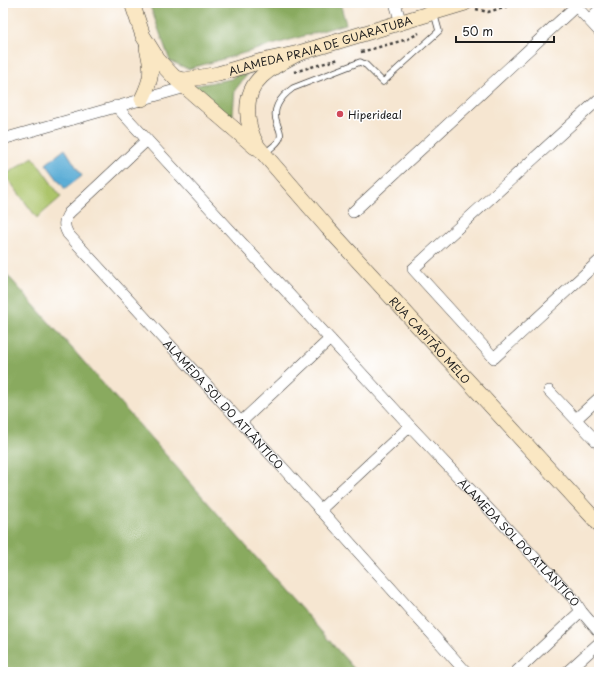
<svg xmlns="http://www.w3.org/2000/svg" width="602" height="675" viewBox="0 0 602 675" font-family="'Playpen Sans',sans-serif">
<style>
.green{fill:#acc46a;stroke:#647043}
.forest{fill:#89aa5e;stroke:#52633d}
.water{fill:#5badd6;stroke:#3c6479}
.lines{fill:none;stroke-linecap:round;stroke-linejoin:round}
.lane-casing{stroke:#3d3a37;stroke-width:7}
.street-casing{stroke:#3d3a37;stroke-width:12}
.secondary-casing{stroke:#3d3a37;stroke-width:16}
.path{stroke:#3d3a37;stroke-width:2.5;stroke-dasharray:3 3;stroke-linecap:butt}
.lane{stroke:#fff;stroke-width:5.5}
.street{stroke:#fff;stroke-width:11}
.secondary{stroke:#fae7c3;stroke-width:15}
.poi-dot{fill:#d1495b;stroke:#fff;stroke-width:1.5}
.labels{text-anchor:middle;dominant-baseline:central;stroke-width:3;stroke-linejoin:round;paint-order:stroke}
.street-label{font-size:11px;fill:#1c1c1c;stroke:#fff}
.poi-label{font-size:11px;fill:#1c1c1c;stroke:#fff;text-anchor:start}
</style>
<rect width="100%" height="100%" fill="#fff"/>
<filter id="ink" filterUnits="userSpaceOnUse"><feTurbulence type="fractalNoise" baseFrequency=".025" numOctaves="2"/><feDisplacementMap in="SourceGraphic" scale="8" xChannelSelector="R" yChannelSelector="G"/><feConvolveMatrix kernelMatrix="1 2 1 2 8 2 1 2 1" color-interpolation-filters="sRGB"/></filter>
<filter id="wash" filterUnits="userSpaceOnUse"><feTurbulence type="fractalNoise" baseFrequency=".012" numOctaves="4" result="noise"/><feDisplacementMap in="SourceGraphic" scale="16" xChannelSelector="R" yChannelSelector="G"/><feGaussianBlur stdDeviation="0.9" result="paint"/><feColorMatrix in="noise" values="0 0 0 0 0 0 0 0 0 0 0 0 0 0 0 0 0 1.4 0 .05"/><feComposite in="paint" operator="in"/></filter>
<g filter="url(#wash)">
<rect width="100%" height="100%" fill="#f6e6d1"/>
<!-- green -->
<path class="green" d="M33,157l28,40 -24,21 -32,-43z"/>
<!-- forest -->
<path class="forest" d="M149,3h191l6,21 -158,45 -18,-8z
M237,74l10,1 -12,15 -3,34 -40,-38 39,-7z
M3,270l354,402h-354z"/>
<!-- water -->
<path class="water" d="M65,149l17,27 -17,13 -19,-25z"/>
</g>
<g filter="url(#ink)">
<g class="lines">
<defs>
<path id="lane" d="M264,154c5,-5 14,-10 16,-16 2,-6 -2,-10 -3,-15 -6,-15 5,-27 16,-35l67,-26 6,3 17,17 56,-51 -5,-18"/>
<g id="street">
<path d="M395,3l6,20"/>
<path d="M573,3l26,28"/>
<path d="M589,20l10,-10"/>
<path d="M599,99l-186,170 81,89 105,-97"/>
<path id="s1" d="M116,106l294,320 163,172 8,13 18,21"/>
<path d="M3,139l183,-52"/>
<path id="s2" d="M147,140l-78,73c-5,8 -6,12 -1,21l215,234 183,204"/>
<path d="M353,212l223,-206"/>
<path d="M549,391l50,53"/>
<path d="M576,419l23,-21"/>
<path d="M241,422l89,-83"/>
<path d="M320,510l90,-84"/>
<path d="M516,672l65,-61"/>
<path d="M567,672l32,-29"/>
</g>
<g id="secondary">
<path d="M132,3l11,33 15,24 17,18 80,69"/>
<path id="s3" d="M299,53c-13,7 -26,13 -37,23 -20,18 -17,49 -4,71l70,81 271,296"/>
<path id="s4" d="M175,78l10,2 33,-6 44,-13 37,-8 166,-50"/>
<path d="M142,99c10,-20 11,-29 5,-51"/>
</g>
</defs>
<!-- lane casing -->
<use href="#lane" class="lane-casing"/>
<!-- street casing -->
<use href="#street" class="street-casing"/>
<!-- secondary casing -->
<use href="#secondary" class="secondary-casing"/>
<!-- path -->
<path class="path" d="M476,9l12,3 30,-9
M361,52l47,-13 11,-6
M294,72l45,-13"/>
<!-- lane -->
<use href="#lane" class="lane"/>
<!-- street -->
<use href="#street" class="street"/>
<!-- secondary -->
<use href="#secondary" class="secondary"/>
</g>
</g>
<!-- markers -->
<circle class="poi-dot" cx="340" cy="114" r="4"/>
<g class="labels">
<!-- street labels -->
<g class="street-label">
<text stroke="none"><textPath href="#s4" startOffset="150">ALAMEDA PRAIA DE GUARATUBA</textPath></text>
<text stroke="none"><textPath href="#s3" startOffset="379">RUA CAPITÃO MELO</textPath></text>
<text stroke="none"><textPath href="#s2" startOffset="360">ALAMEDA SOL DO ATLÂNTICO</textPath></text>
<text stroke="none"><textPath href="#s1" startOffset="594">ALAMEDA SOL DO ATLÂNTICO</textPath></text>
</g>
<!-- poi labels -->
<g class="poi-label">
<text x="348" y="114">Hiperideal</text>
</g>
</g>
<!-- margin -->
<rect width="602" height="675" fill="none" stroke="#fff" stroke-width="16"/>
<!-- scale -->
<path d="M456 36v6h98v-6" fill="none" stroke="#1c1c1c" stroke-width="2"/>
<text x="462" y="36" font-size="12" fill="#1c1c1c" stroke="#ffffff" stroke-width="3" paint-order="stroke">50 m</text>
</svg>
